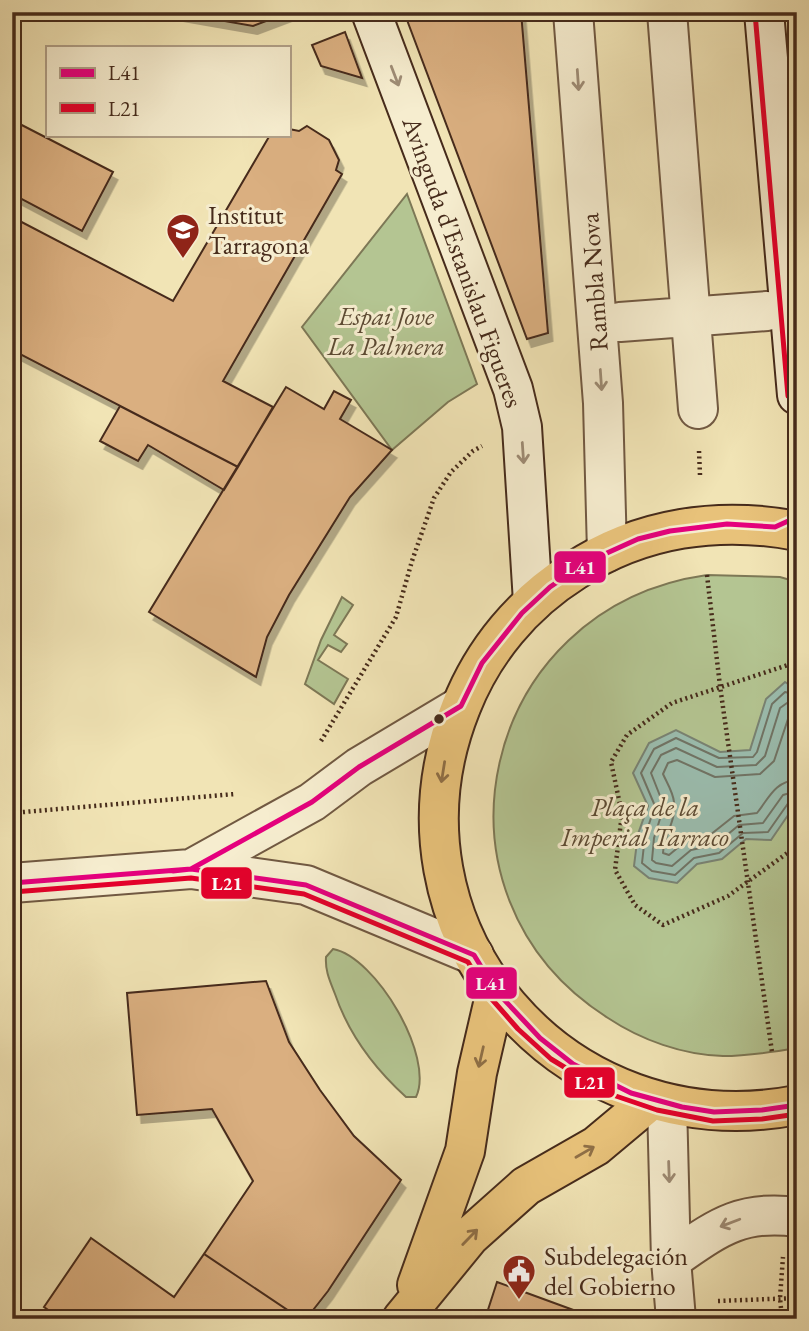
<svg xmlns="http://www.w3.org/2000/svg" width="809" height="1331" viewBox="0 0 809 1331" font-family="'EB Garamond',serif">
<style>
.green{fill:#b4c592;stroke:#7d7856;stroke-width:2}
.water{fill:#9bbeb0;stroke:#798374;stroke-width:2}
.lines{fill:none;stroke-linecap:round;stroke-linejoin:round}
.shore{stroke:#707466;stroke-width:2}
.building{fill:#daaf80;stroke:#462b1b;stroke-width:2;filter:url(#shadow)}
.street-casing{stroke:#715942;stroke-width:42}
.secondary-casing{stroke:#462b1b;stroke-width:42}
.primary-casing{stroke:#462b1b;stroke-width:42}
.path{stroke:#462b1b;stroke-width:4.5;stroke-dasharray:2 3.5;stroke-linecap:butt}
.street{stroke:#f6edcf;stroke-width:38}
.secondary{stroke:#f6edcf;stroke-width:38}
.primary{stroke:#e8c27a;stroke-width:38}
.bus-1-casing{stroke:#f6edcf;stroke-width:10}
.bus-2-casing{stroke:#f6edcf;stroke-width:10}
.bus-1{stroke:#e5007d;stroke-width:5}
.bus-2{stroke:#e4002b;stroke-width:5}
.oneway{stroke:#9e8c75}
.oneway2{stroke:#8f6f46}
.bus-dot{fill:#462b1b;stroke:#f6edcf;stroke-width:2.5}
.labels{text-anchor:middle;dominant-baseline:central;stroke-width:6;stroke-linejoin:round;paint-order:stroke}
.poi-label{font-size:26px;fill:#462b1b;stroke:#f6edcf;text-anchor:start}
.street-label{font-size:26px;fill:#462b1b;stroke:#f6edcf}
.park-label{font-size:26px;font-style:italic;fill:#5c4a33;stroke:#f6edcf}
.line-badge{stroke:#f6edcf;stroke-width:2.5}
.badge-label{font-size:19px;text-anchor:middle;font-weight:bold;fill:#fff}
</style>
<defs>
<filter id="shadow"><feDropShadow dx="4.5" dy="8" stdDeviation="0" flood-color="#0004"/></filter>
</defs>
<rect width="100%" height="100%" fill="#f1e4b5"/>
<filter id="stains"><feTurbulence type="fractalNoise" baseFrequency=".00286" numOctaves="4"/><feColorMatrix values="0 0 0 0 .2 0 0 0 0 .09 0 0 0 0 .02 0 0 0 .5 -.17"/></filter>
<radialGradient id="worn" r=".72"><stop offset=".6" stop-color="#630" stop-opacity="0"/><stop offset="1" stop-color="#630" stop-opacity=".3"/></radialGradient>
<!-- green -->
<path class="green" d="M407,194l70,190 -29,18 -56,48 -90,-123z
M707,575l73,2 17,5v466c-24,4 -50,8 -74,8 -40,-1 -82,-16 -115,-38 -194,-123 -128,-411 99,-443z
M342,597l11,8 -19,30 13,9 -6,8 -13,-7 -10,15 30,19 -14,25 -29,-20 16,-44z
M333,949c43,8 102,108 83,148h-10c-32,-29 -57,-62 -71,-103 -5,-13 -10,-23 -9,-37z"/>
<!-- water -->
<path class="water" d="M785,682l12,8v112l-26,38 -25,-1 -24,20 -25,5 -20,19 -28,-5 -15,-12 4,-32 10,-28 -15,-33 16,-30 27,-13 44,22 30,-2 16,-51z"/>
<g class="lines">
<!-- shore -->
<path class="shore" d="M797,695l-12,-3 -13,12 -15,48 -4,5 -34,1 -43,-20 -22,11 -13,24 14,33 -10,30 -3,27 10,8 23,4 19,-17 25,-5 24,-20 25,-1 21,-30 8,-2
M797,704l-10,-1 -7,5 -15,48 -9,9 -39,2 -41,-19 -15,7 -10,18 13,33 -10,32 -2,22 4,3 16,3 19,-16 24,-5 24,-20 24,-2 20,-28 14,-4
M797,715l-8,1 -15,45 -14,13 -45,3 -38,-17 -9,3 -5,11c4,9 10,18 11,28 3,17 -10,33 -11,51l6,2 18,-15 23,-5 24,-19 23,-3c12,-15 18,-32 40,-33"/>
</g>
<!-- building -->
<path class="building" d="M173,12h117l-37,14z
M404,12h117l27,321 -21,6z
M345,32l17,46 -41,-12 -9,-21z
M12,120l101,52 -31,59 -70,-37z
M307,126l22,14 10,20 -3,10 6,4 -119,207 50,26 -35,60 -226,-117v-133l161,84 97,-166h19v-6l10,2z
M286,387l38,22 10,-18 17,9 -11,19 52,31 -42,47 -61,98 -22,42 -11,40 -107,-65z
M120,406l118,61 -14,23 -76,-45 -10,16 -38,-20z
M266,981l23,61 31,48 34,46 47,44 -73,111 -22,28h-5l-97,-65 49,-73 -41,-72 -75,6 -10,-122z
M12,1131l3,34h-3z
M91,1238l83,59 30,-43 97,65h-240l-17,-12z
M497,1282l101,37h-113z"/>
<g class="lines">
<defs>
<path id="street" d="M573,12l30,391 4,149
M667,12l31,397
M620,322l147,-11
M191,869l121,-67 47,-35 102,-61
M12,883l179,-14 115,16 168,70
M667,1104l4,156 5,59
M671,1260c44,-30 68,-51 126,-43"/>
<path id="secondary" d="M371,12l142,377 9,38 11,175
M764,12l33,383"/>
<path id="primary" d="M797,531c-78,-15 -156,-4 -223,40 -51,32 -91,80 -113,136 -89,222 104,443 336,398
M417,1285l48,-134 12,-78 19,-82
M402,1319l68,-83 56,-50 70,-40 55,-46"/>
</defs>
<!-- street casing -->
<use href="#street" class="street-casing"/>
<!-- secondary casing -->
<use href="#secondary" class="secondary-casing"/>
<!-- primary casing -->
<use href="#primary" class="primary-casing"/>
<!-- path -->
<path class="path" d="M699,451l1,24
M707,575l13,111 52,366
M797,662l-125,41 -45,32 -16,27 11,52 -7,56 20,35 28,20 65,-29 69,-50
M321,741l75,-124 16,-56 22,-63 17,-26 22,-21 9,-5
M12,813l223,-19
M718,1301l79,-3
M782,1319l-2,-21 3,-41"/>
<!-- street -->
<use href="#street" class="street"/>
<!-- secondary -->
<use href="#secondary" class="secondary"/>
<!-- primary -->
<use href="#primary" class="primary"/>
<defs>
<path id="bus-1" d="M173,871l18,-2 115,16 168,70 22,36 44,47 33,26 58,29 51,14 32,5 48,-2 35,-5
M12,883l179,-14 121,-67 47,-35 102,-61 21,-43 40,-50 28,-26 37,-25 51,-23 32,-8 57,-7 48,3 22,-10"/>
<path id="bus-2" d="M755,13l33,383
M13,892l178,-14 113,16 164,68 21,34 29,33 33,30 56,34 50,17 56,11 49,-2 35,-5"/>
</defs>
<!-- bus-1 casing -->
<use href="#bus-1" class="bus-1-casing"/>
<!-- bus-2 casing -->
<use href="#bus-2" class="bus-2-casing"/>
<!-- bus-1 -->
<use href="#bus-1" class="bus-1"/>
<!-- bus-2 -->
<use href="#bus-2" class="bus-2"/>
</g>
<!-- one-way arrows -->
<defs><path id="oneway-shaft" d="M-6 0H5M1.5-3L5.5 0L1.5 3" fill="none" stroke-width="1.6" stroke-linecap="round" stroke-linejoin="round" transform="scale(1.75)"/></defs>
<g class="oneway">
<use href="#oneway-shaft" transform="translate(395 76) rotate(69)"/>
<use href="#oneway-shaft" transform="translate(578 80) rotate(86)"/>
<use href="#oneway-shaft" transform="translate(601 380) rotate(86)"/>
<use href="#oneway-shaft" transform="translate(523 453) rotate(86)"/>
<use href="#oneway-shaft" transform="translate(669 1172) rotate(88)"/>
<use href="#oneway-shaft" transform="translate(730 1223) rotate(159)"/>
</g>
<g class="oneway2">
<use href="#oneway-shaft" transform="translate(443 772) rotate(99)"/>
<use href="#oneway-shaft" transform="translate(481 1057) rotate(103)"/>
<use href="#oneway-shaft" transform="translate(585 1152) rotate(-30)"/>
<use href="#oneway-shaft" transform="translate(470 1237) rotate(-46)"/>
</g>
<!-- icons -->
<defs>
<symbol id="school-pin" viewBox="-11 -11 22 30"><path d="M0 17L-7.5 6A9.5 9.5 0 1 1 7.5 6Z" fill="#8f2418" stroke="#f6edcf"/><path d="M0-5L7-2L0 1L-7-2ZM-4 1L0 2.5L4 1V4Q0 6-4 4Z" fill="#fff"/></symbol>
<symbol id="civic-pin" viewBox="-11 -11 22 30"><path d="M0 17L-7.5 6A9.5 9.5 0 1 1 7.5 6Z" fill="#8f2418" stroke="#f6edcf"/><path d="M-.6-6.5H3V-4.5H.6V-3L4-1V1h2V6H-6V1h2V-1L-.6-3ZM-1.2 2.5V6h2.4V2.5Z" fill="#fff"/></symbol>
</defs>
<g fill-rule="evenodd">
<use href="#school-pin" x="164" y="211" width="38" height="52"/>
<use href="#civic-pin" x="500" y="1252" width="38" height="52"/>
</g>
<!-- markers -->
<circle class="bus-dot" cx="439" cy="719" r="6"/>
<g class="labels">
<!-- poi labels -->
<g class="poi-label">
<text x="208" y="215">Institut<tspan x="208" dy="30">Tarragona</tspan></text>
<text x="544" y="1256">Subdelegación<tspan x="544" dy="30">del Gobierno</tspan></text>
</g>
<!-- street labels -->
<g class="street-label">
<text transform="translate(463 262) rotate(70)">Avinguda d'Estanislau Figueres</text>
<text transform="translate(594 282) rotate(-94)">Rambla Nova</text>
</g>
<!-- park labels -->
<g class="park-label">
<text x="386" y="316">Espai Jove<tspan x="386" dy="30">La Palmera</tspan></text>
<text x="645" y="807">Plaça de la<tspan x="645" dy="30">Imperial Tarraco</tspan></text>
</g>
</g>
<g class="line-badge">
<rect x="553" y="550" width="54" height="34" rx="7" fill="#e5007d"/>
<rect x="200" y="866" width="53" height="34" rx="7" fill="#e4002b"/>
<rect x="465" y="966" width="53" height="34" rx="7" fill="#e5007d"/>
<rect x="563" y="1066" width="53" height="33" rx="7" fill="#e4002b"/>
</g>
<g class="badge-label">
<text x="580" y="574">L41</text>
<text x="227" y="890">L21</text>
<text x="491" y="990">L41</text>
<text x="590" y="1089">L21</text>
</g>
<!-- margin -->
<rect width="809" height="1331" fill="none" stroke="#f1e4b5" stroke-width="42"/>
<rect x="14" y="14" width="781" height="1303" fill="none" stroke="#462b1b" stroke-width="3.5"/>
<rect x="21" y="21" width="767" height="1289" fill="none" stroke="#462b1b" stroke-width="2"/>
<!-- legend -->
<rect x="46" y="46" width="245" height="91" fill="#f6edcf" stroke="#b09f87" stroke-width="2"/>
<rect x="60" y="68" width="35" height="10" fill="#e5007d" stroke="#b09f87" stroke-width="2"/>
<text x="108" y="80" font-size="21" fill="#462b1b">L41</text>
<rect x="60" y="103" width="35" height="10" fill="#e4002b" stroke="#b09f87" stroke-width="2"/>
<text x="108" y="116" font-size="21" fill="#462b1b">L21</text>
<rect width="100%" height="100%" filter="url(#stains)"/>
<rect width="100%" height="100%" fill="url(#worn)"/>
</svg>
